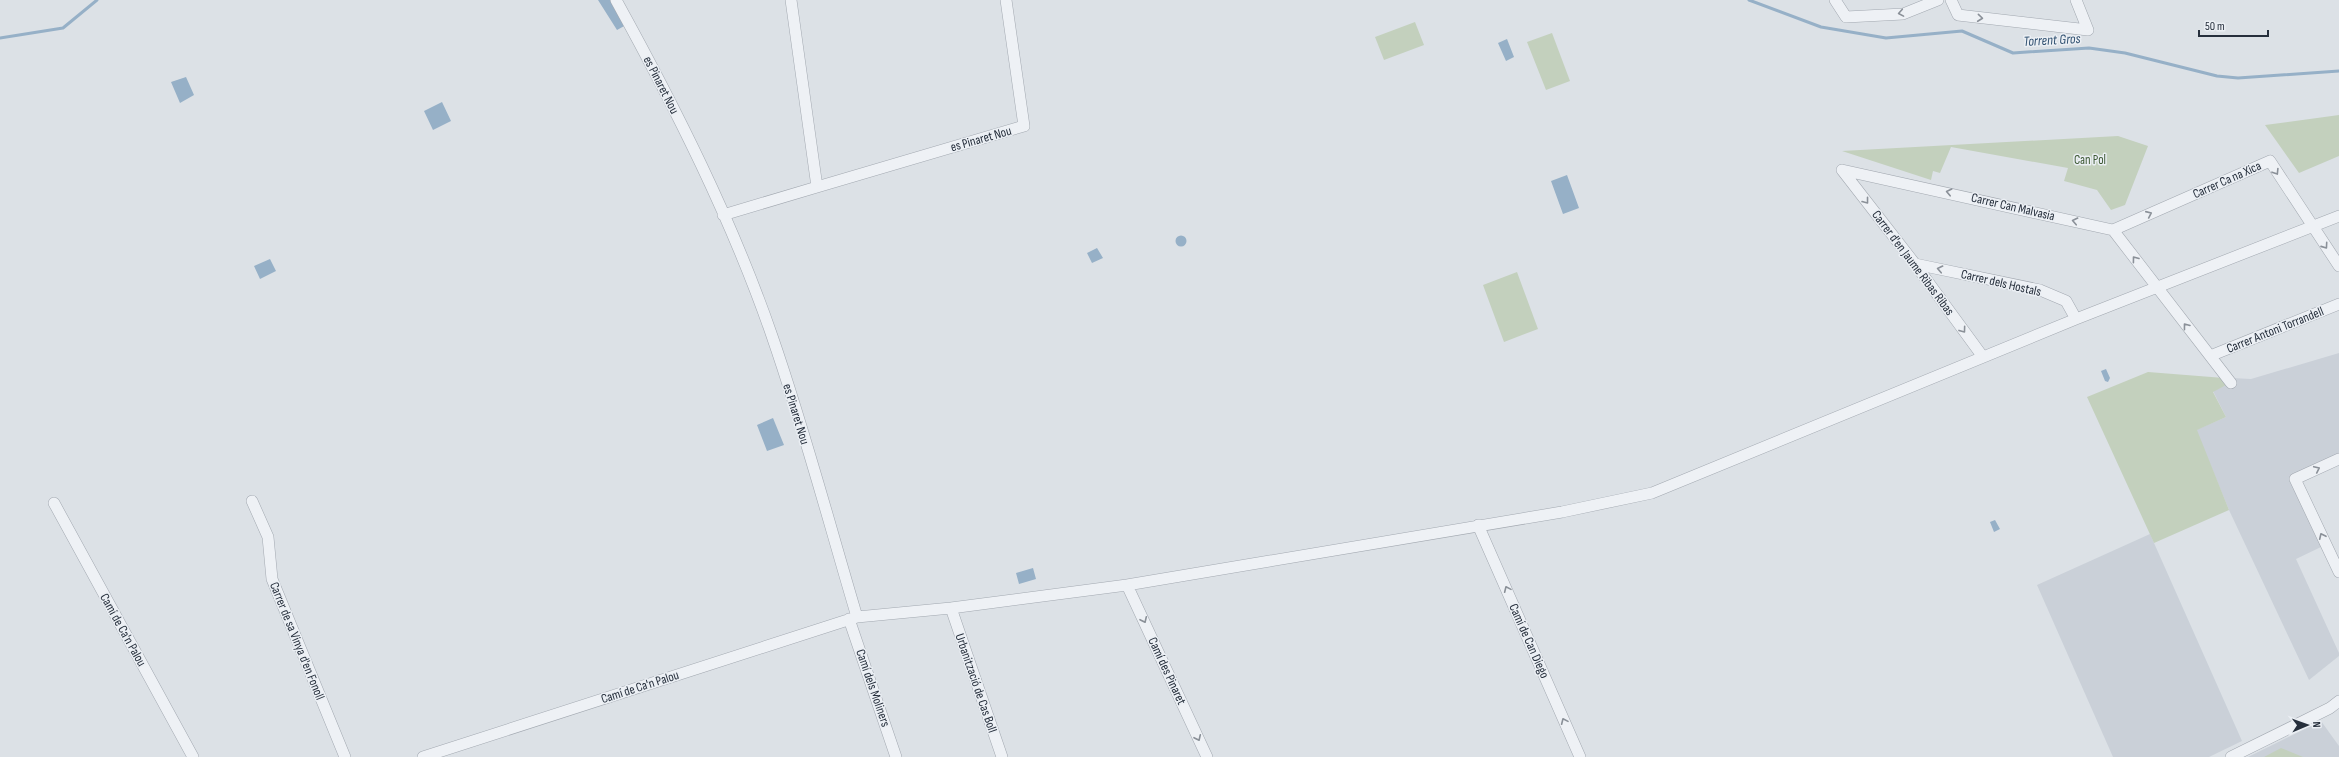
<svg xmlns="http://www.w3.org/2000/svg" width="2339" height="757" viewBox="0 0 2339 757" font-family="'Sofia Sans Condensed',sans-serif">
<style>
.built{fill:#cad0d8}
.green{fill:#c3d0bd}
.water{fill:#96b0c7}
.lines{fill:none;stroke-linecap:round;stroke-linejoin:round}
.stream{stroke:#96b0c7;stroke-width:3}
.minor-casing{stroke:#a2a8b0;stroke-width:12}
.minor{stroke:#eef1f5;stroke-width:11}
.oneway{stroke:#8a9098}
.labels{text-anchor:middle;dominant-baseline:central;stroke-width:3;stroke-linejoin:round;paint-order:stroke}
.street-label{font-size:13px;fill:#262f3c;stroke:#ebeff4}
.park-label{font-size:13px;fill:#3c5833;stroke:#ebeff4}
.water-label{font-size:14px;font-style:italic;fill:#305070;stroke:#ebeff4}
</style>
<rect width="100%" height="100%" fill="#dce1e6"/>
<!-- built -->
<path class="built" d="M2339,353v103l-47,22 31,68 -27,13 43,94v3l-30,24 -80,-170 -33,-80 30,-13 -13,-26 15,-7 4,-6 19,1z
M2150,534l92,207 -33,16h-96l-76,-172z
M2321,721l18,25v11h-91z"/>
<!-- green -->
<path class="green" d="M1415,22l9,23 -40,15 -9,-23z
M1552,33l18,48 -24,9 -19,-48z
M2339,115v41l-40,17 -34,-48z
M2118,136l30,10 -23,59 -14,5 -14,-20 -33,-9 4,-13 -117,-21 -11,26 -7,-2 -2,9 -89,-29z
M1517,272l21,57 -34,13 -21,-57z
M2148,372l76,6 4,6 -15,8 13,25 -29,13 32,80 -75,33 -67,-146z
M2281,748l22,9h-39z"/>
<!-- water -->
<path class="water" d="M598,0h13l15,25 -9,5z
M1507,39l7,18 -8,4 -8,-18z
M186,77l8,18 -14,8 -9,-21z
M442,102l9,19 -18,9 -9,-19z
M1567,175l12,33 -16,6 -12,-33z
M1175.5 241a5.5 5.5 0 1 1 11 0a5.5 5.5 0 1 1-11 0Z
M1097,248l6,10 -11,5 -5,-10z
M270,259l6,12 -16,8 -6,-13z
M2106,369l4,9 -2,4 -3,-1 -4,-10z
M773,418l11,27 -17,6 -10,-26z
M1995,520l5,9 -6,3 -4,-10z
M1033,568l3,11 -17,5 -3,-11z"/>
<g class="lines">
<!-- stream -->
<path class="stream" d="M1749,0l72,27 65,11 76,-7 51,22 76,-5 36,5 92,23 21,2 101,-7
M0,38l63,-10 34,-28"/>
<defs>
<path id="minor" d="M616,0c59,107 116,220 156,336 32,92 57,187 85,281
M1835,0l11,17 57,-3 35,-14
M1951,0l7,15 130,15 -12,-30
M1842,170l271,60 118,153
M1842,170l73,94 68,93
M817,187l207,-61 -18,-126
M723,215l94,-28 -26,-187
M2113,230l157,-69 69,105
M1915,264l125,26 26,11 10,18
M2210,356l129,-52
M2339,459l-44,20 44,93
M252,501l16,36 4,42 73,178
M54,503l139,254
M1478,525l102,232
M1127,585l80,172
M951,608l51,149
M849,619l47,138
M423,757l434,-140 94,-9 176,-23 435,-73 90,-19 424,-174 263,-103
M2231,757l99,-49 9,-7"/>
</defs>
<!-- minor casing -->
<use href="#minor" class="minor-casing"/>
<!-- minor -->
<use href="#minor" class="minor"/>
</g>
<!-- one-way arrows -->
<defs><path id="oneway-chevron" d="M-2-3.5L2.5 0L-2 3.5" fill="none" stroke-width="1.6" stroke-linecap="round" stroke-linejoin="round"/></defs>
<g class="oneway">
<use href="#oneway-chevron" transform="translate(1901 13) rotate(170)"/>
<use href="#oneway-chevron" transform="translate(1980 18) rotate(6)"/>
<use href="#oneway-chevron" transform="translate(2276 172) rotate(58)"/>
<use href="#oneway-chevron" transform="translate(1949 192) rotate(-167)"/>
<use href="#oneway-chevron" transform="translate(1866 201) rotate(52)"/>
<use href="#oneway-chevron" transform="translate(2149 214) rotate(-24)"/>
<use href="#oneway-chevron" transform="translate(2075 221) rotate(-168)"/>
<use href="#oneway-chevron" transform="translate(2325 246) rotate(55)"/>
<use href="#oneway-chevron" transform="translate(2135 259) rotate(-127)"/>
<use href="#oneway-chevron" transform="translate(1940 269) rotate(-168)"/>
<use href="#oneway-chevron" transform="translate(2186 326) rotate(-128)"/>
<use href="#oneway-chevron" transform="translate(1963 330) rotate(54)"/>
<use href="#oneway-chevron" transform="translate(2317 469) rotate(-25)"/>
<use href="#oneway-chevron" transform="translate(2322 536) rotate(-115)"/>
<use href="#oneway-chevron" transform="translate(1507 589) rotate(-114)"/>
<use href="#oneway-chevron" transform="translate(1144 620) rotate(65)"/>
<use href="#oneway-chevron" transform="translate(1564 721) rotate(-114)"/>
<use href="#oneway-chevron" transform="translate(1198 738) rotate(65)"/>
</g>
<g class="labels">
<!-- street labels -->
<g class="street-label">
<text transform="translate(661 85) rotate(63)">es Pinaret Nou</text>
<text transform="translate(981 139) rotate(-16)">es Pinaret Nou</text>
<text transform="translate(2227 180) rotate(-24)">Carrer Ca na Xica</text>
<text transform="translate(2013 207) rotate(13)">Carrer Can Malvasia</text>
<text transform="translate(1913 263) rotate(53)">Carrer d'en Jaume Ribas Ribas</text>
<text transform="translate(2001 283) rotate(13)">Carrer dels Hostals</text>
<text transform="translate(2275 330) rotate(-22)">Carrer Antoni Torrandell</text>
<text transform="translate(796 414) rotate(73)">es Pinaret Nou</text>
<text transform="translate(123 630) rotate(61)">Camí de Ca'n Palou</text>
<text transform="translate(297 641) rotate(68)">Carrer de sa Vinya d'en Fonoll</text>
<text transform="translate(1529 641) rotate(66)">Camí de Can Diego</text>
<text transform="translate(1167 671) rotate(65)">Camí des Pinaret</text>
<text transform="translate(976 683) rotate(71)">Urbanització de Cas Boll</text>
<text transform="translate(640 687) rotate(-18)">Camí de Ca'n Palou</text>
<text transform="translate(873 688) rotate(71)">Camí dels Moliners</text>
</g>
<!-- park labels -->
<g class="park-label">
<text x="2090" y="160">Can Pol</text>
</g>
<!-- water labels -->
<g class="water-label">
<text transform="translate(2052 40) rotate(-3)">Torrent Gros</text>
</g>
</g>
<!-- north arrow -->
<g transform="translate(2307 725) rotate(88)" stroke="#ebeff4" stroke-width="3" paint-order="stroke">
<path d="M0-3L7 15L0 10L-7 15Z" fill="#262f3c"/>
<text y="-6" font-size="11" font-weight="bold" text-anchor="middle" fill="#262f3c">N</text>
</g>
<!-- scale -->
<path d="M2199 30v6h69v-6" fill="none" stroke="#262f3c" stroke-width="2"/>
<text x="2205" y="30" font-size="12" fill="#262f3c" stroke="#ebeff4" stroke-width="3" paint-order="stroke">50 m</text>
</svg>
